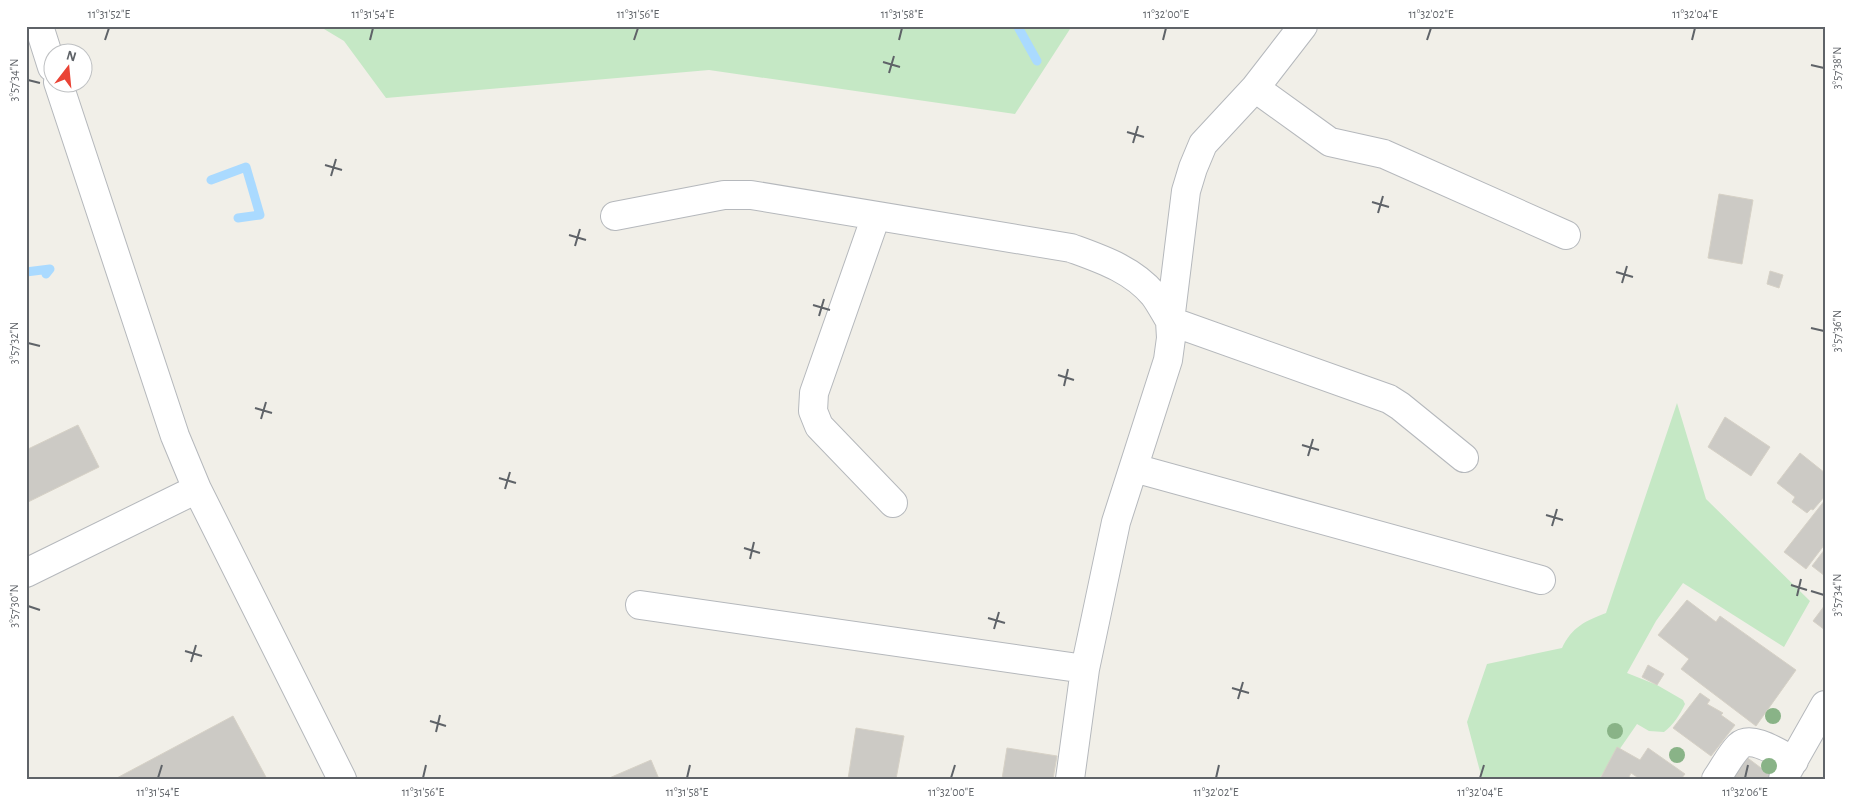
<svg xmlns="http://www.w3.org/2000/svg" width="1851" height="805" viewBox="0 0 1851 805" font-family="'Alegreya Sans',sans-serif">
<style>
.green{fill:#c5e8c5}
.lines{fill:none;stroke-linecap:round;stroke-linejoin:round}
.stream{stroke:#aadaff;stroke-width:9}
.building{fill:#cccac5;stroke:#d6d1c6}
.minor-casing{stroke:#b5b8bc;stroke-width:30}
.minor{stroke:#fff;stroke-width:28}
.tree{fill:#89b387}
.ticks{fill:none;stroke:#5f6368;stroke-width:2}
.neatline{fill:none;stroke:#5f6368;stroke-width:2}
.ticks-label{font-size:12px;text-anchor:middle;fill:#5f6368}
</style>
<rect width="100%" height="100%" fill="#f1efe8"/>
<!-- green -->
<path class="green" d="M319,26h751v3l-55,85 -306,-44 -323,28 -42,-57z
M1677,403l29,96 104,102 -26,46 -101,-64 -27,38 -29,52 30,12 26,15 2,4c-5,11 -12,21 -21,28l-15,-1 -12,-7 -38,55h-117l-15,-57 20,-58 75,-16c10,-21 23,-27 44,-35z"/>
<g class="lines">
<!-- stream -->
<path class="stream" d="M1019,26l-1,1 19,34
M211,180l35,-13 14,48 -22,3
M26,272l24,-3 -4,5"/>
</g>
<!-- building -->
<path class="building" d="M1719,194l34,6 -11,64 -34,-6z
M1770,271l13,4 -4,13 -12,-4z
M1725,417l45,30 -19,29 -43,-29z
M78,425l21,42 -73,36v-53z
M1800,453l25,20v23l-12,14 -2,-1 -4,4 -15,-11 3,-5 -18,-14z
M1825,500v44l-19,25 -22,-17z
M1825,549v27l-13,-10z
M1687,600l29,22 4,-6 76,54 -40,56 -75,-57 8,-10 -31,-24z
M1825,605v25l-12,-9z
M1648,665l16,9 -7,11 -15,-8z
M1700,693l10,7 -3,4 16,9 -2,2 14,10 -24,31 -38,-28z
M233,716l34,63h-152z
M856,728l48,8 -8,43h-48z
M1617,747l23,13 8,-12 37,26 -4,5h-41l-9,-6 -3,6h-28z
M1007,748l50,8 -4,23h-51z
M1741,753l32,24 -2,2h-47z
M651,760l8,19h-52z"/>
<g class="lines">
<defs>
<path id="minor" d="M39,26l13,41
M58,82l117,354 22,53 145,290
M1255,88l75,54 54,12 182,81
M615,216l109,-21h27l320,53c30,11 61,21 83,47 6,8 11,18 16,26l219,78 11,7 64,52
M876,216l-62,177 -1,18 6,15 74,77
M1134,468l407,112
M26,573l171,-84
M640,605l445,64
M1070,779l15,-110 31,-147 52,-162 3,-22 -1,-17 16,-130 7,-23 10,-24 52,-56 48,-62
M1716,779c8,-11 14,-24 23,-33 13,-12 42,9 55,15
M1783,779l42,-74"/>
</defs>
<!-- minor casing -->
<use href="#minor" class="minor-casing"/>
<!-- minor -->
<use href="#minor" class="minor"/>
</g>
<!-- trees -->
<g class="tree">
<circle cx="1773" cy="716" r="8"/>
<circle cx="1615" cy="731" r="8"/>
<circle cx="1677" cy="755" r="8"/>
<circle cx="1769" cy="766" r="8"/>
</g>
<!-- ticks -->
<path class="ticks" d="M105,40l4,-12M370,40l3,-12M634,40l4,-12M899,40l3,-12M1163,40l3,-12M1427,40l4,-12M1692,40l3,-12M883,62l17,5M1811,65l13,3M889,73l5,-17M28,80l12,3M1127,132l17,5M1133,143l5,-17M325,165l17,5M331,176l5,-17M1372,202l17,5M1378,213l5,-17M569,235l17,5M575,246l5,-17M1616,272l17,5M1622,283l5,-17M813,305l17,5M819,316l5,-17M1811,328l13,3M28,343l12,3M1058,375l16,5M1064,386l4,-17M255,408l17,5M261,419l5,-17M1302,445l17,5M1308,456l5,-17M499,478l17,5M505,489l5,-17M1546,515l17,5M1552,526l5,-17M744,548l16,5M750,559l4,-17M1791,585l16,5M1811,591l13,4M1797,596l4,-17M28,606l12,4M988,618l17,5M994,629l5,-17M185,651l17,5M191,662l5,-17M1232,688l17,5M1238,699l5,-17M430,721l16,5M436,732l4,-17M158,778l4,-13M423,778l3,-13M687,778l3,-13M951,778l4,-13M1216,778l3,-13M1480,778l4,-13M1745,778l3,-13"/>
<!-- border -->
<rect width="1851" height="805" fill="none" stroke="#ffffff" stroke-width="55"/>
<!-- north arrow -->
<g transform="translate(68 68) rotate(16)"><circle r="24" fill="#ffffff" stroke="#bfc1c3"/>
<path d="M0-4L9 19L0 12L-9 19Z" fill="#ea4335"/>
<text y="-8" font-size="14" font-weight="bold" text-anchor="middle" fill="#5f6368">N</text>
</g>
<rect x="28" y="28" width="1796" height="750" class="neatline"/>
<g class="ticks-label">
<text x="109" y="18">11°31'52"E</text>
<text x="373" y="18">11°31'54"E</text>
<text x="638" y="18">11°31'56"E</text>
<text x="902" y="18">11°31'58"E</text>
<text x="1166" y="18">11°32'00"E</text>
<text x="1431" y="18">11°32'02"E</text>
<text x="1695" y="18">11°32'04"E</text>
<text transform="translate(1837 68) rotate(-90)" y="4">3°57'38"N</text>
<text transform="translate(14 80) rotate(-90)" y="4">3°57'34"N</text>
<text transform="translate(1837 331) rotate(-90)" y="4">3°57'36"N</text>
<text transform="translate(14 343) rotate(-90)" y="4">3°57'32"N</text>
<text transform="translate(1837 595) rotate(-90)" y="4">3°57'34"N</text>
<text transform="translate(14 606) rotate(-90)" y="4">3°57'30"N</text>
<text x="158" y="796">11°31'54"E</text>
<text x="423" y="796">11°31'56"E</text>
<text x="687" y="796">11°31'58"E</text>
<text x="951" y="796">11°32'00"E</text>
<text x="1216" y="796">11°32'02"E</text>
<text x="1480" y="796">11°32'04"E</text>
<text x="1745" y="796">11°32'06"E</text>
</g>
</svg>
